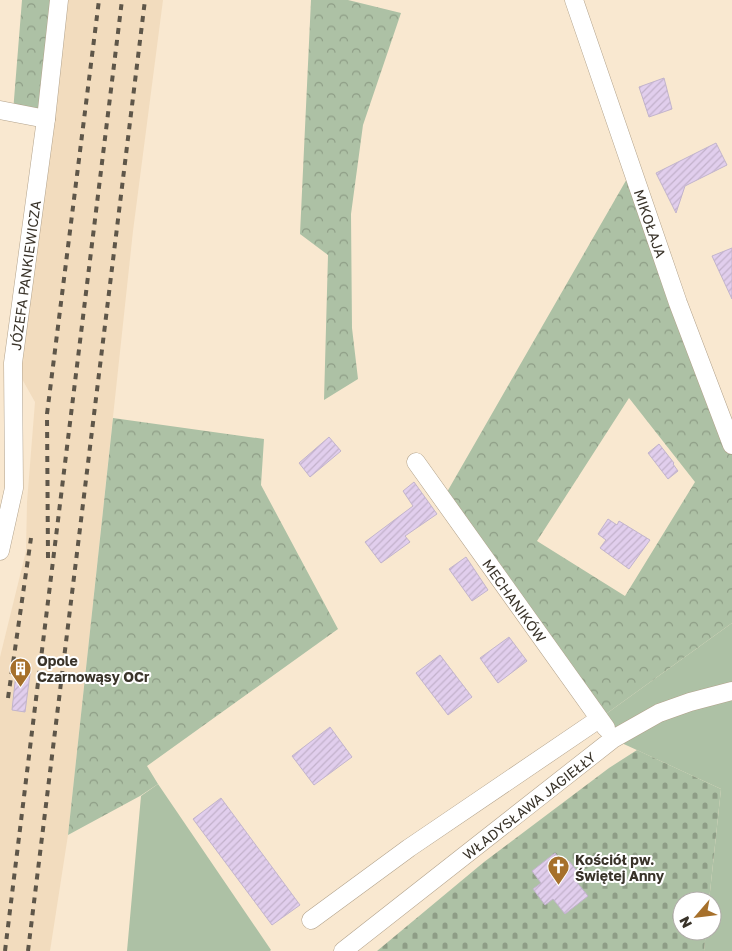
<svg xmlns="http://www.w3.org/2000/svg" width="732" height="951" viewBox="0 0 732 951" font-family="'Golos Text',sans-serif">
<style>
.built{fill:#f2dcbe}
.green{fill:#adc1a5}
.forest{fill:url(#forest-crowns);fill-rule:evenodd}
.cemetery{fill:url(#cemetery-stones)}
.building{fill:url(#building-hatch);stroke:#c2b4cc}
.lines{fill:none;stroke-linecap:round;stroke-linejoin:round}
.minor-casing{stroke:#b2a28b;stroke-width:19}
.minor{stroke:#fff;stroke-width:18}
.rail{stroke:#5e5649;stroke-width:4;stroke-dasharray:6 6;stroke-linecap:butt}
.labels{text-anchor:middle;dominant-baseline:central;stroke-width:4;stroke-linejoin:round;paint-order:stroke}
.street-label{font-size:14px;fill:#393329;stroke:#fff}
.poi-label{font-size:14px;font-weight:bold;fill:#393329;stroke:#fff;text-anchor:start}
</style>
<defs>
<pattern id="forest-crowns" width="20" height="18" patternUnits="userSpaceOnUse" patternTransform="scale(1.25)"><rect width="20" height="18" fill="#adc1a5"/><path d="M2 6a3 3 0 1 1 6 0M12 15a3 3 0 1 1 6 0" fill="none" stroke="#8e9d86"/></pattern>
<pattern id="cemetery-stones" width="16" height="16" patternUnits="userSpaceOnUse" patternTransform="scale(1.25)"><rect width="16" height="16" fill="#adc1a5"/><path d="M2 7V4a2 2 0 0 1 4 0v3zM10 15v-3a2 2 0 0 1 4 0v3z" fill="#8e9d86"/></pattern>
<pattern id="building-hatch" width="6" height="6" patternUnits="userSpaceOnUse" patternTransform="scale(1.25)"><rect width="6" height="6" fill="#e1ceed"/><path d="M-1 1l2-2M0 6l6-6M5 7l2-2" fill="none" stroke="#c2b1cb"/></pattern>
</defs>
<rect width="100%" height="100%" fill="#f9e8d0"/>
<!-- built -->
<path class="built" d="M59,0h104l-30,231 -65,604 -18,116h-50v-294l26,-106 1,-49 8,-100 -22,-39z"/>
<!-- green -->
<path class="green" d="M732,623v328h-28l2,-20h6v-30h-3l12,-112 -108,-50 -14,-20z
M158,784l113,166 -1,1h-143l14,-155z"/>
<!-- forest -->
<path class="forest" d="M22,0h37l-13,119 -33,-7z
M311,0h37l53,13 -38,112 -12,89 1,114 6,51 -34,21 4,-145 -28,-21z
M632,170l100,275v178l-133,96 -156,-220zM629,398l66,84 -70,114 -88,-55z
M113,418l151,21 -3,46 77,144 -191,137 11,18 -18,12 -72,39z"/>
<!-- cemetery -->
<path class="cemetery" d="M637,750l84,39 -12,112h-27v30h24l-2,20h-327l107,-89 125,-94z"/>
<!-- building -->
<path class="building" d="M664,78l8,31 -23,8 -10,-30z
M716,143l11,22 -42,21 -9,27 -20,-40z
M732,248v51l-20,-43z
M329,437l12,14 -31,26 -11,-14z
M659,444l15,19 -1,1 5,7 -10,8 -20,-26z
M414,482l23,32 -32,22 5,6 -29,21 -16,-21 48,-36 -10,-15z
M608,519l9,6 2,-4 31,19 -21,29 -29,-21 6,-8 -8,-6z
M466,557l22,33 -16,11 -23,-32z
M509,637l18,24 -29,22 -18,-25z
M440,655l32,42 -24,18 -32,-42z
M17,664l14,2 -6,46 -13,-2z
M330,727l22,30 -38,28 -22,-29z
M221,798l79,107 -28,20 -79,-106z
M555,853l9,12 5,-4 12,15 -6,4 13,16 -23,18 -12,-15 -8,6 -12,-16 8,-6 -9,-12z"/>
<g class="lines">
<defs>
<g id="minor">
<path id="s1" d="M574,0l104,303 54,142"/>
<path d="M0,110l46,9"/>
<path id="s2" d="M416,462l190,266"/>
<path id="s3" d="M0,551l14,-63 -1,-125 33,-244 13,-119"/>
<path d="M311,920l98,-72 190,-129"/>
<path id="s4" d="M343,951l270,-212 46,-26 31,-11 42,-11"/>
</g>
</defs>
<!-- minor casing -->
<use href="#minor" class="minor-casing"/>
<!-- minor -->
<use href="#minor" class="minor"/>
<!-- rail -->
<path class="rail" d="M48,558l-1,-144 52,-414
M8,698l23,-160
M5,951l117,-951
M28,951l117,-951"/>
</g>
<!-- icons -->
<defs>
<symbol id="building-pin" viewBox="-11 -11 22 30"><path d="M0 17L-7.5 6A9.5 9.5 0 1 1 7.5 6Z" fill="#a6702b" stroke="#fff"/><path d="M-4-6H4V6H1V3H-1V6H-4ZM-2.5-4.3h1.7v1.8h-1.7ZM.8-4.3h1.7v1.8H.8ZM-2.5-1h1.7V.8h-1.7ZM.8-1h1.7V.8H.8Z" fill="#fff"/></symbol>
<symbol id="church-pin" viewBox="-11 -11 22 30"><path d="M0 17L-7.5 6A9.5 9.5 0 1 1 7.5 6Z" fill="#a6702b" stroke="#fff"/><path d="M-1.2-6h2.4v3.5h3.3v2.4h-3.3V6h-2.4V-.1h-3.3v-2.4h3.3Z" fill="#fff"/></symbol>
</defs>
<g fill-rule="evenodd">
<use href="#building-pin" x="8" y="656" width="25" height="34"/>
<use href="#church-pin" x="546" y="854" width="25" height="34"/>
</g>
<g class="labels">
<!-- street labels -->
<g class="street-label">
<text stroke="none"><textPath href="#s1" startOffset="236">MIKOŁAJA</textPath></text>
<text stroke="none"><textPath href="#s3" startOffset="278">JÓZEFA PANKIEWICZA</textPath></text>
<text stroke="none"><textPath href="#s2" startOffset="170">MECHANIKÓW</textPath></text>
<text stroke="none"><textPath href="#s4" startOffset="236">WŁADYSŁAWA JAGIEŁŁY</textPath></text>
</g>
<!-- poi labels -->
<g class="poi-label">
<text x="37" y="660">Opole<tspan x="37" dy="16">Czarnowąsy OCr</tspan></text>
<text x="575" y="859">Kościół pw.<tspan x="575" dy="16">Świętej Anny</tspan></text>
</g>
</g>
<!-- north arrow -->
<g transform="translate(697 916) rotate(242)"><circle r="24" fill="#ffffff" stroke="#b0ada9"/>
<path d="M0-4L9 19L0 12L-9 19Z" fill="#a6702b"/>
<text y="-8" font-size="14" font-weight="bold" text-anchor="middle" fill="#393329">N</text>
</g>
</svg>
